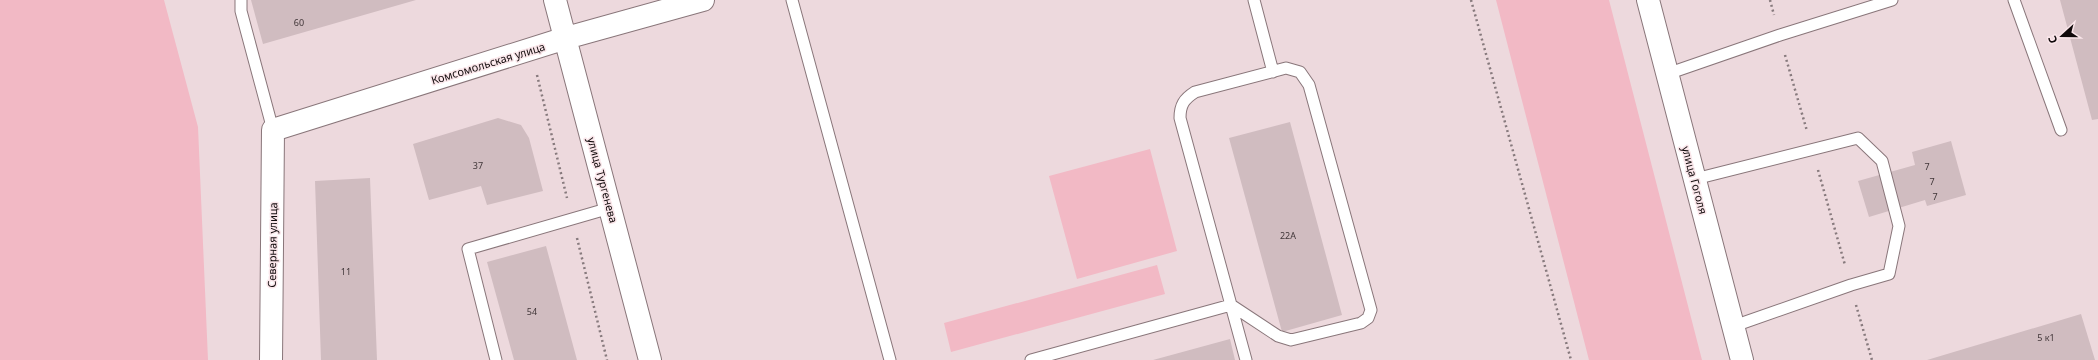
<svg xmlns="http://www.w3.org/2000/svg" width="2098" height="360" viewBox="0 0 2098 360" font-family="'Noto Sans',sans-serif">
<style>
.green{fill:#f2b9c5}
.building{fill:#d0bcc0}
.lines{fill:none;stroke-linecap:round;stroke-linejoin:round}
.service-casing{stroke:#89767a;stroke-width:13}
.minor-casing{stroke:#89767a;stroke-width:24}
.secondary-casing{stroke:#89767a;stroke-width:24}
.path{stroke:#877a7d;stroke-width:2.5;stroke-dasharray:2 3;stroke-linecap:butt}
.service{stroke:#fff;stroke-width:11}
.minor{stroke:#fff;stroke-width:22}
.secondary{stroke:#fff;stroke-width:22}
.labels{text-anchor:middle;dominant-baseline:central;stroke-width:3;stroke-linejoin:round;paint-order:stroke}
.number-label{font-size:9px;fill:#403638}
.street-label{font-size:11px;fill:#100a0b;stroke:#fae6ea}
</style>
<rect width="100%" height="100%" fill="#edd9dd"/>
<!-- green -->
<path class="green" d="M0,0h164l34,127 10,233h-208z
M1496,0h113l93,360h-113z
M1150,149l27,102 -100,28 -28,-103z
M1157,265l8,29 -214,58 -7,-29z"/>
<!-- building -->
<path class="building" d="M251,0h165l-153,44z
M2060,0h38v119l-6,1z
M498,118l23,7 8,13 14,53 -56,14 -6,-19 -52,14 -16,-56z
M1290,122l52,193 -60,17 -53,-194z
M1951,141l15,54 -39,11 -2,-6 -56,17 -11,-36 57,-16 -3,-13z
M370,178l7,182h-56l-6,-179z
M546,246l31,114h-63l-27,-98z
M2081,314l14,46h-168z
M1230,339l5,21h-82z"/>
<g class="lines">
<defs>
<path id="service" d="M241,0v11l32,119
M792,0l98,360
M1254,0l19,72
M2014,0l47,130
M1286,68l14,4 9,13 62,225 -3,8 -7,5 -70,17 -13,-4 -47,-31 -51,-187c0,-13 4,-19 15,-26z
M1667,74l113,-39 112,-35
M1695,179l163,-41 24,23 17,65 -10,48 -38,11 -117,41
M496,360l-28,-111 142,-41
M1031,360l200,-55 15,55"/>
<path id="minor" d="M555,0l95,360
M271,360l2,-230 293,-92 137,-38"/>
<path id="secondary" d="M1648,0l94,360"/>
</defs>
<!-- service casing -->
<use href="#service" class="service-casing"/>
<!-- minor casing -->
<use href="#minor" class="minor-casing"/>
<!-- secondary casing -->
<use href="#secondary" class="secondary-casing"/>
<!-- path -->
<path class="path" d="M1471,0l100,360
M1770,0l4,15
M1785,55l22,76
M537,75l30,123
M1818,170l27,95
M577,238l30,122
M1856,305l16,55"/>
<!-- service -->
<use href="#service" class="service"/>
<!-- minor -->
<use href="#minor" class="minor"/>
<!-- secondary -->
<use href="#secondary" class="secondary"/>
</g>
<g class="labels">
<!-- number labels -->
<g class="number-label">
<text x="299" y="22">60</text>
<text x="478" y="165">37</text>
<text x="1927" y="166">7</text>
<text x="1932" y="181">7</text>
<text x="1935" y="196">7</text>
<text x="1288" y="235">22А</text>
<text x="346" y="271">11</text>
<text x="532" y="311">54</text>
<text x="2046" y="337">5 к1</text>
</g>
<!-- street labels -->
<g class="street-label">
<text transform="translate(488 63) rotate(-17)">Комсомольская улица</text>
<text transform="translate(603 180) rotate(75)">улица Тургенева</text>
<text transform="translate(1695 180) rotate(75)">улица Гоголя</text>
<text transform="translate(272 245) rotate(-89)">Северная улица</text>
</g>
</g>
<!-- north arrow -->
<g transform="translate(2062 36) rotate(249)" stroke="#fae6ea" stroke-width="3" paint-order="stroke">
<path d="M0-3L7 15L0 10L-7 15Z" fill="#100a0b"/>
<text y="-6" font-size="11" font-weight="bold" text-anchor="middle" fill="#100a0b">С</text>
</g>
</svg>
